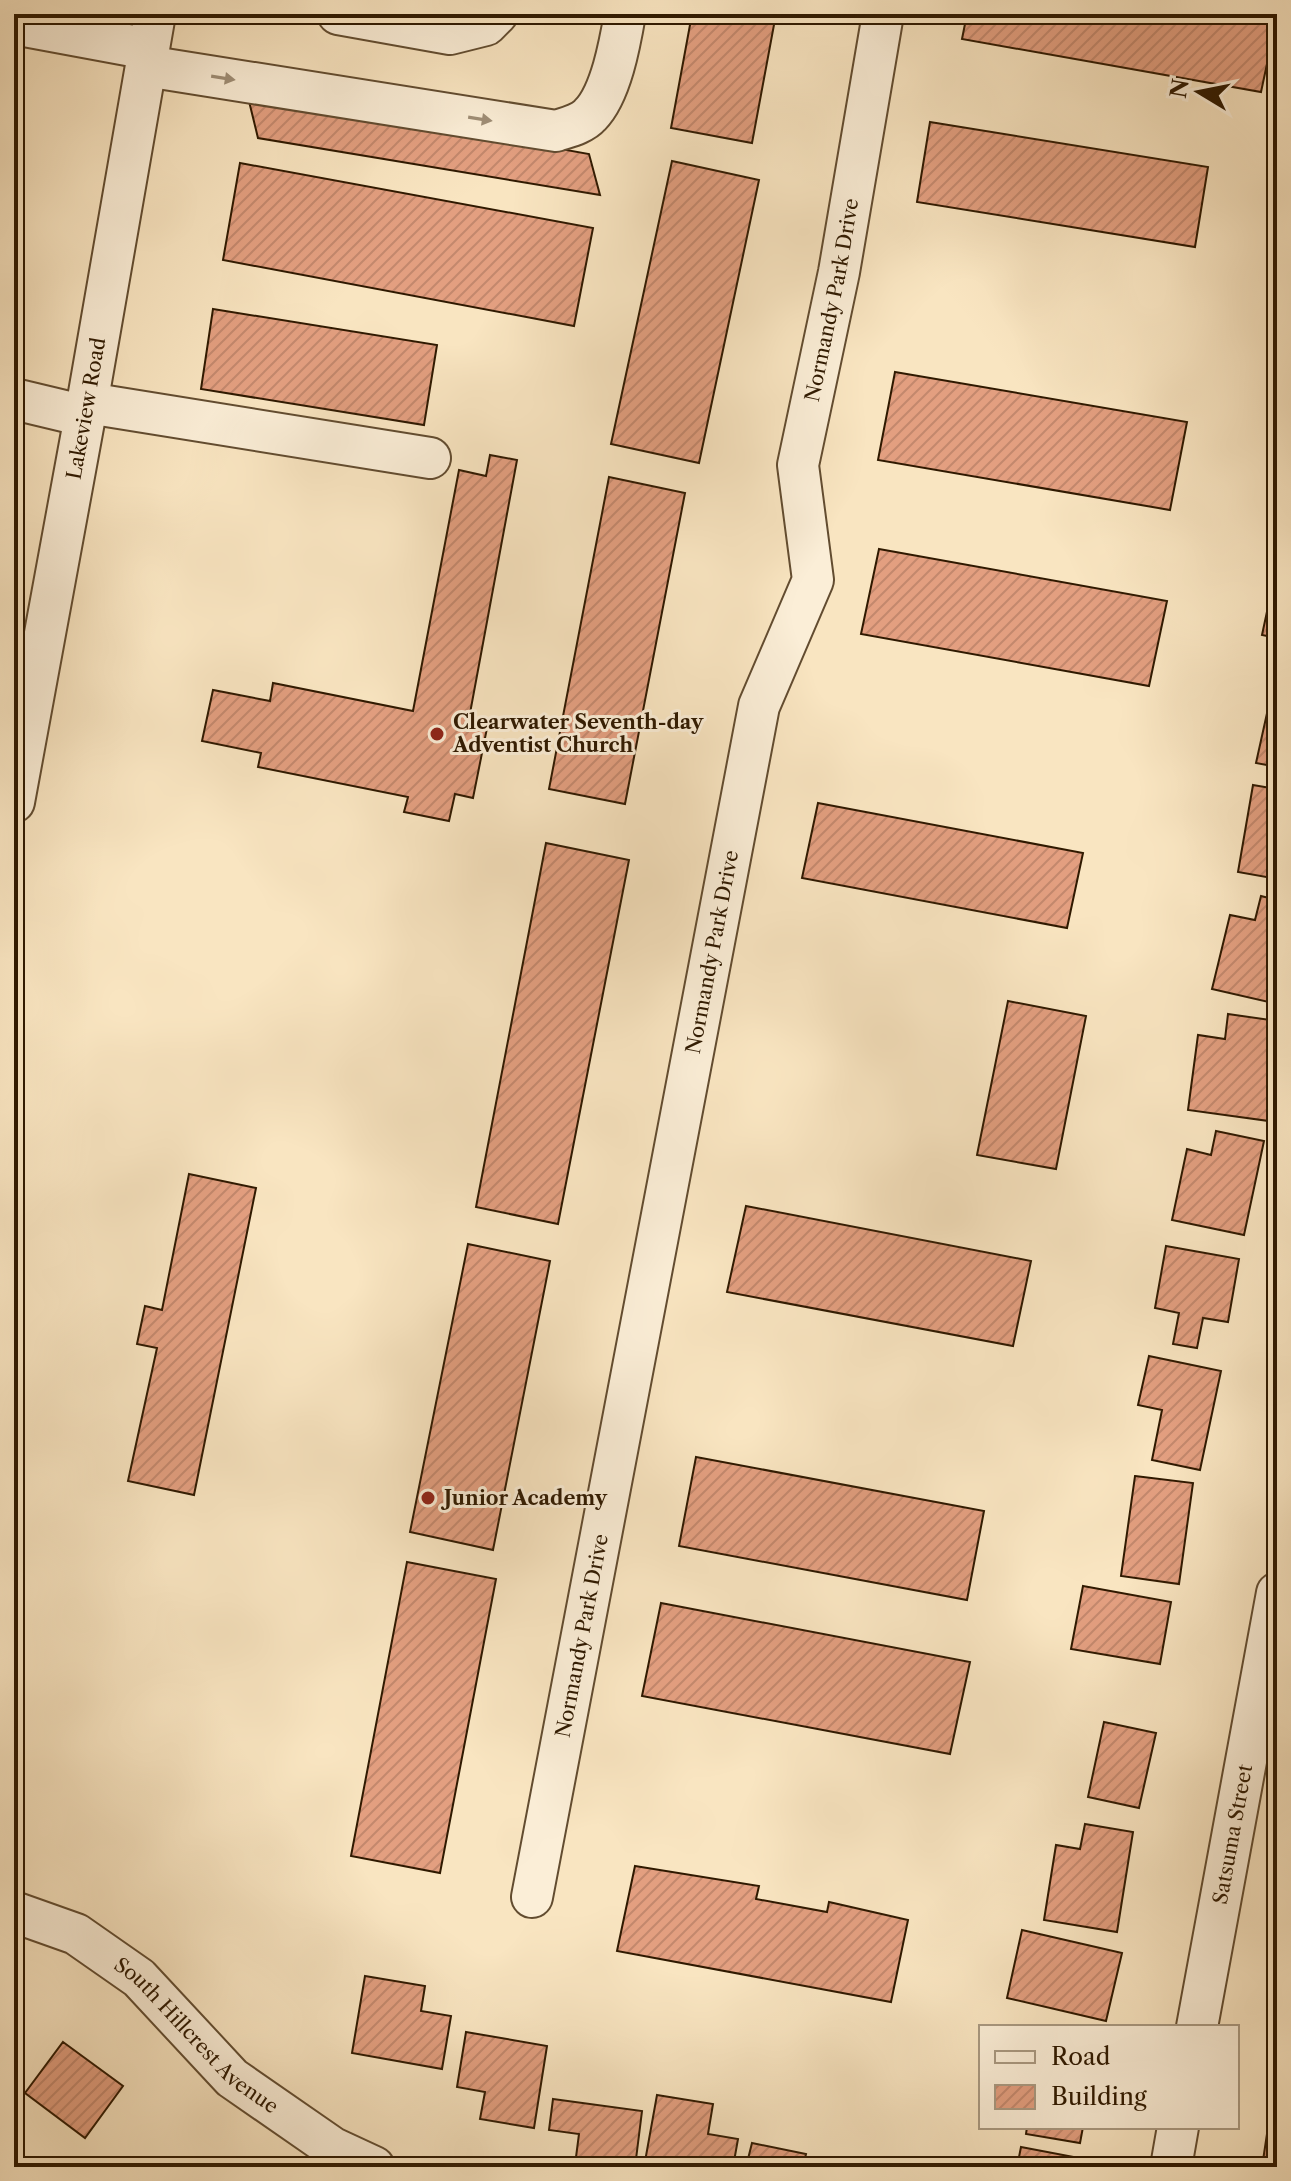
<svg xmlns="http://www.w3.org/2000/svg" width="1291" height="2181" viewBox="0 0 1291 2181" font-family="'Libre Caslon Text',serif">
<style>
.building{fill:url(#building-hatch);stroke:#2f1900;stroke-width:2}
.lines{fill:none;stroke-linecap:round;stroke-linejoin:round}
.minor-casing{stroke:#624c30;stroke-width:44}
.minor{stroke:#fbeed7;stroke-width:40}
.oneway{fill:#9f8e76}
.poi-dot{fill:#8f2418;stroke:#fbeed7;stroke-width:3}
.labels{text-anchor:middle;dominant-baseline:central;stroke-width:6;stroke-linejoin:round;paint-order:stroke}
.street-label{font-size:20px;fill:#2f1900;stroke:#fbeed7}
.poi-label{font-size:20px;font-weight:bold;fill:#2f1900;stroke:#fbeed7;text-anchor:start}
</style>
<defs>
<pattern id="building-hatch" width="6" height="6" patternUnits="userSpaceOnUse" patternTransform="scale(2)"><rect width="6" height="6" fill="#e39f80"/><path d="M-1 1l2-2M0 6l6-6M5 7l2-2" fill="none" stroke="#c3886d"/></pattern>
</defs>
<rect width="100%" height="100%" fill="#f9e5c1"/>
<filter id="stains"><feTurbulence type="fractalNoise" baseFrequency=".0025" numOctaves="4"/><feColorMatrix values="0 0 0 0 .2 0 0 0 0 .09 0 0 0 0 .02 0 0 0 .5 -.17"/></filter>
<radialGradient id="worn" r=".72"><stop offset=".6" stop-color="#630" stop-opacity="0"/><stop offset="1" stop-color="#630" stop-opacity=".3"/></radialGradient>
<!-- building -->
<path class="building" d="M692,14h84l-24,129 -81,-15z
M967,14h310v3l-16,75 -299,-53z
M247,93l342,61 11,41 -342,-57z
M930,122l278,45 -13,80 -278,-45z
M672,161l87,19 -60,283 -88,-19z
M240,163l353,65 -19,98 -351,-66z
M213,309l224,36 -13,80 -223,-36z
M895,372l292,50 -17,88 -292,-50z
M490,455l27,5 -49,264 19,4 -14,70 -18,-4 -6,27 -45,-9 4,-15 -150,-30 3,-14 -59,-12 11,-51 57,11 3,-18 140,28 46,-241 27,6z
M609,477l76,16 -60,311 -76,-15z
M879,549l288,52 -18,85 -288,-52z
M1274,579l3,1v58l-15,-3z
M1273,686l4,1v80l-21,-4z
M1253,785l24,4v90l-39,-7z
M818,803l265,50 -16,75 -265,-50z
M546,843l83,17 -71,364 -82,-17z
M1261,896l16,4v104l-65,-15 18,-74 25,5z
M1008,1001l78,15 -30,153 -79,-14z
M1228,1014l49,7v37l-8,63 -81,-11 10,-75 27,4z
M1216,1131l48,10 -20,94 -72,-15 15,-71 24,6z
M189,1174l67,14 -62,307 -66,-14 29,-133 -20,-4 8,-38 17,4z
M746,1206l285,55 -18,85 -286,-54z
M468,1244l82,17 -57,289 -83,-18z
M1166,1246l73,13 -11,63 -25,-4 -6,30 -24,-4 6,-31 -24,-5z
M1149,1356l72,15 -21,99 -48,-10 10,-50 -24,-5z
M696,1457l288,54 -17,89 -288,-54z
M1135,1476l58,7 -14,101 -58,-8z
M407,1562l89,17 -56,294 -89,-17z
M1083,1586l88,16 -11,62 -89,-15z
M661,1603l309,59 -20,92 -308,-58z
M1104,1722l52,11 -17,75 -51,-11z
M1085,1824l48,8 -16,100 -73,-12 12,-75 24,4z
M635,1866l124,20 -3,13 71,13 2,-10 79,18 -17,82 -274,-51z
M1022,1930l100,23 -16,68 -99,-23z
M365,1976l60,10 -4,25 30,5 -9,53 -90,-16z
M466,2032l81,14 -13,82 -54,-9 5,-27 -28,-5z
M63,2042l60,44 -38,52 -60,-45z
M657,2095l56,9 -5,30 30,5 -5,28h-89z
M553,2099l89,12 -7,56h-45l-15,-2 4,-31 -30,-4z
M1270,2114l7,2v51h-15z
M1027,2127h56l-3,16 -54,-9z
M752,2143l54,11 -3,13h-57z
M1021,2147l58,11 -2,9h-60z"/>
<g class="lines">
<defs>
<g id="minor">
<path d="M338,14l112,20 36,-9 11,-11"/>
<path d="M14,24l135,25"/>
<path d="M146,66l410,65c12,-4 26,-7 34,-16 21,-21 30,-72 35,-101"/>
<path d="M14,399l71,17"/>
<path d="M88,403l342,55"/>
<path id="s1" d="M14,802l71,-386 70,-402"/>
<path id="s2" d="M532,1897l227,-1191 54,-126 -15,-115 41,-193 44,-258"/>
<path id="s3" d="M14,1912l62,22 63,44 93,100 101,70 41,19"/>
<path id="s4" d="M1197,2027l80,-434"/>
<path d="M1171,2167l7,-40"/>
</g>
</defs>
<!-- minor casing -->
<use href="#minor" class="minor-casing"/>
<!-- minor -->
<use href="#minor" class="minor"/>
</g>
<!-- one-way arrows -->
<defs><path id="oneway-solid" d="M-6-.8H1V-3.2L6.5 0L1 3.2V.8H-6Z" transform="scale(2)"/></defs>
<g class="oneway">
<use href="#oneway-solid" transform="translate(223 78) rotate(9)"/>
<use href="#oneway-solid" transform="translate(480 119) rotate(9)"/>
</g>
<!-- markers -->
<g class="poi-dot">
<circle cx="437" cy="734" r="8"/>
<circle cx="428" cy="1498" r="8"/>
</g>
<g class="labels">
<!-- street labels -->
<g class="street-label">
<text stroke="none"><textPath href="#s2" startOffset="1634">Normandy Park Drive</textPath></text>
<text stroke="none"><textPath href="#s1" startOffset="400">Lakeview Road</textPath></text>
<text stroke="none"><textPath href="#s2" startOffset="962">Normandy Park Drive</textPath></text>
<text stroke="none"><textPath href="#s2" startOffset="266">Normandy Park Drive</textPath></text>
<text stroke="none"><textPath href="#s4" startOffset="196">Satsuma Street</textPath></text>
<text stroke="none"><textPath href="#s3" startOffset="224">South Hillcrest Avenue</textPath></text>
</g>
<!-- poi labels -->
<g class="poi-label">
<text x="453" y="722">Clearwater Seventh-day<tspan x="453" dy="23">Adventist Church</tspan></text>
<text x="444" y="1498">Junior Academy</text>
</g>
</g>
<!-- margin -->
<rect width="1291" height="2181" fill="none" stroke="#f9e5c1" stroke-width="48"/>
<rect x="16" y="16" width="1259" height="2149" fill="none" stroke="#2f1900" stroke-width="4"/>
<rect x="24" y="24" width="1243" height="2133" fill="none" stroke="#2f1900" stroke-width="2"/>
<!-- legend -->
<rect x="979" y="2025" width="260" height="104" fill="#fbeed7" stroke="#a99981" stroke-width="2"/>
<rect x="995" y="2051" width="40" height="12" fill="#fbeed7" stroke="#a99981" stroke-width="2"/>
<text x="1051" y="2065" font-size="24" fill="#2f1900">Road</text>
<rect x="995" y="2085" width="40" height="24" fill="url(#building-hatch)" stroke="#a99981" stroke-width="2"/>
<text x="1051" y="2105" font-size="24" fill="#2f1900">Building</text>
<!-- north arrow -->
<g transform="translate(1199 92) rotate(280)" stroke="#fbeed7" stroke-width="6" paint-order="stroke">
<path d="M0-6L14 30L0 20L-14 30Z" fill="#2f1900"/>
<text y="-12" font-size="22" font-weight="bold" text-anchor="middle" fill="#2f1900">N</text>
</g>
<rect width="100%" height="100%" filter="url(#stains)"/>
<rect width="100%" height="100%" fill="url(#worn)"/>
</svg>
